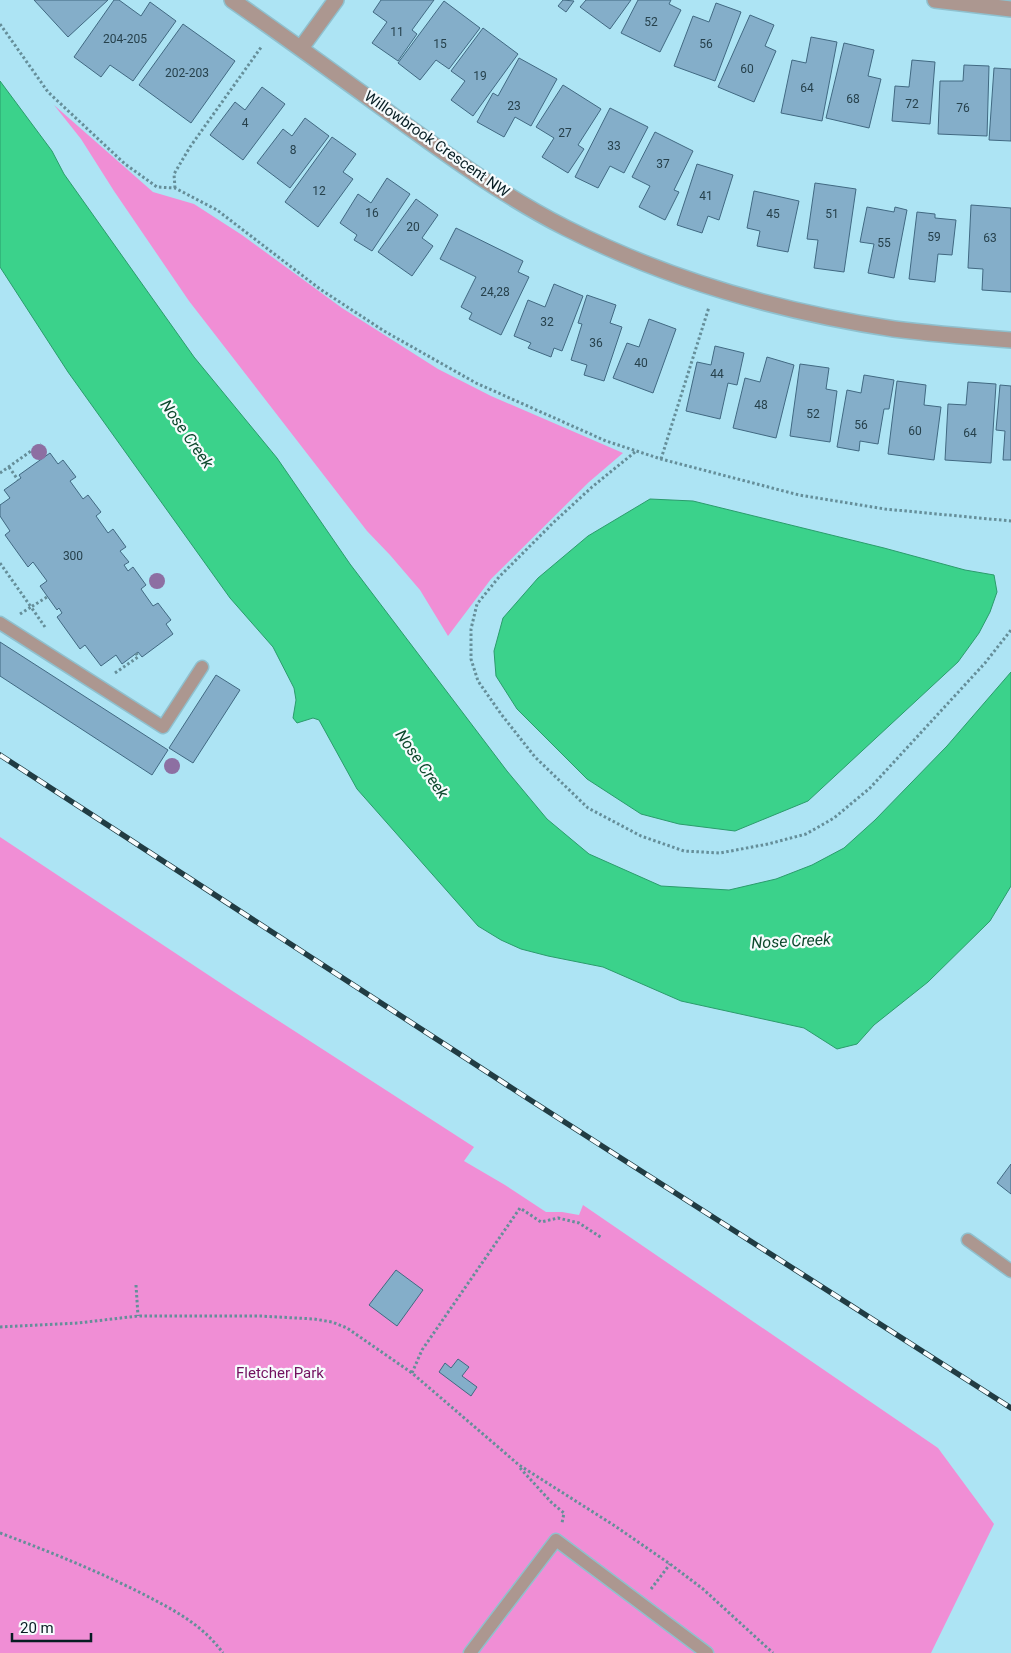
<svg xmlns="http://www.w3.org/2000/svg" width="1011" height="1653" viewBox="0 0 1011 1653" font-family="Roboto,sans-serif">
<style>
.green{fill:#f08ed5}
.water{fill:#3bd28b;stroke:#2b9c6c}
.building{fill:#84aec9;stroke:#416982}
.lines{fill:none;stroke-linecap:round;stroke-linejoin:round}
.service-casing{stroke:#8fc0ce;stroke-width:15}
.minor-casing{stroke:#8fc0ce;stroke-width:18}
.path{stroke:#658e99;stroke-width:3;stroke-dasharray:2.5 2.5;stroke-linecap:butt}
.service{stroke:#ac9790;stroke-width:12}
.minor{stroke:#ac9790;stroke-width:15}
.rail-casing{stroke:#213c43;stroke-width:5.5}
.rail{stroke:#f6fbfd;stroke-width:4;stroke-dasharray:11;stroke-linecap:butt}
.tree{fill:#8d6fa2}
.labels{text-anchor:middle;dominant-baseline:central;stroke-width:4.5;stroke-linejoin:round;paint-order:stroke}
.number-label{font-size:12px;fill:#26414c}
.street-label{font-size:15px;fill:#071d23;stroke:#f6fbfd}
.park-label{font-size:15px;fill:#72105f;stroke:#f6fbfd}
.water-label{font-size:16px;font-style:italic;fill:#0c482c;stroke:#f6fbfd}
</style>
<rect width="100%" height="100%" fill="#ade4f4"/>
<!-- green -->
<path class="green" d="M54,105l99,87 41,12 48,31 100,73 96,61 53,27 132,57 -34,29 -98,97 -43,57 -28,-46 -30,-35 -23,-24 -178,-230 -75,-110 -33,-52z
M0,837l234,155 240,155 -10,14 41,24 41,27h16l17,3 4,-10 355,243 56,76 -63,129h-931z"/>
<!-- water -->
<path class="water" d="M0,81l52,70 12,23 130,183 83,101 73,106 157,207 40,48 42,35 72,32 68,4 47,-11 36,-14 32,-17 31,-28 72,-74 64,-74v214l-21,35 -62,61 -54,43 -17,19 -20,5 -33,-21 -123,-27 -78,-34 -55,-11 -27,-7 -20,-9 -23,-14 -121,-137 -38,-69 -6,-2 -16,5 -4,-5 3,-18 -2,-12 -21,-41 -43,-49 -162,-226 -68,-105z
M650,499l43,2 191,47 81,22 29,5 3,17 -7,20 -11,21 -21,29 -150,139 -73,30 -56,-7 -38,-10 -54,-35 -70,-70 -21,-33 -2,-25 9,-33 35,-40 50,-42z"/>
<!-- building -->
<path class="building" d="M34,0h74l-40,37z
M114,0h5l22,16 9,-14 26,19 -43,60 -23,-16 -9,12 -27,-20z
M381,0h53l-22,30 5,4 -19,27 -26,-18 15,-21 -14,-10z
M563,0l11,1 -8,11 -8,-6z
M586,0h45l-21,29 -30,-22z
M638,0h33l-2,4 12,6 -21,42 -39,-19z
M444,1l36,27 -31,41 -13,-9 -16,20 -22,-17z
M716,3l25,9 -26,69 -41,-15 19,-50 16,6z
M750,15l24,10 -9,21 11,5 -22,51 -36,-15z
M183,24l52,37 -44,62 -52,-38z
M483,28l35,26 -45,62 -22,-16 14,-19 -14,-10z
M811,37l26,5 -15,79 -41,-8 11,-53 14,3z
M844,43l30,7 -6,26 13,3 -12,49 -43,-10z
M519,58l38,21 -26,47 -16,-9 -11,20 -27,-15 16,-29 5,3z
M912,60l23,2 -5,62 -38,-3 3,-35 14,1z
M964,65l25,1 -2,70 -49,-2 2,-53h23z
M994,68l17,1v72l-22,-1z
M563,85l38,24 -23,36 6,4 -16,24 -26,-16 12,-19 -18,-11z
M262,87l23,17 -42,56 -33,-25 25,-33 10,8z
M610,108l38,19 -24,46 -14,-7 -12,22 -23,-11z
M305,118l24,18 -39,52 -33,-25 26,-34 9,7z
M655,132l38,19 -19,39 5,2 -14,28 -26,-13 11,-21 -18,-9z
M332,137l24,17 -13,18 10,7 -35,48 -33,-25z
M697,164l36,11 -14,45 -11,-4 -6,17 -25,-8z
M387,178l23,16 -38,57 -18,-11 3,-5 -17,-12 18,-29 13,9z
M815,183l41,6 -12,83 -30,-4 4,-28 -11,-1z
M754,191l45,10 -11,51 -31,-6 3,-15 -13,-3z
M416,199l22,16 -16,23 11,8 -21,30 -34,-24z
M971,205l40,3v84l-29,-2 1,-21 -15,-1z
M867,207l27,5 1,-5 12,3 -13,68 -26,-5 6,-29 -14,-2z
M917,212l18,2v4l21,2 -4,35 -14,-1 -3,28 -26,-3z
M456,228l67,33 -5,11 11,5 -28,58 -32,-16 3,-6 -11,-6 15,-30 -36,-18z
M554,284l29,12 -21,55 -8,-3 -3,9 -23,-9 3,-5 -17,-7 14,-36 17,7z
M587,295l29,10 -6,18 12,4 -18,54 -20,-6 3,-10 -16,-5 11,-36 -4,-1z
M649,319l27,10 -23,64 -40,-15 14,-35 12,4z
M715,346l29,7 -7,32 -9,-2 -8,36 -34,-8 11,-49 14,3z
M767,357l27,8 -18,73 -43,-10 12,-50 15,4z
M800,364l29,4 -3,21 11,2 -7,51 -40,-6z
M864,375l30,5 -5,29h-5l-6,35 -18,-3 -1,10 -22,-4 10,-57 14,3z
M897,381l29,4 -2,20 17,2 -7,53 -46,-6z
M968,382l28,2 -5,79 -46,-3 3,-56 18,1z
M1000,385l11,1v74h-8l2,-29 -9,-1z
M50,453l8,11 5,-4 13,17 -6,4 13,18 5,-4 13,17 -5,4 12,17 5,-4 13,18 -6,4 9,11 -5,3 4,6 5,-4 13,18 -5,4 12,17 5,-3 13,17 -5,4 7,10 -31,23 -4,-5 -16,12 -6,-9 -15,11 -16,-21 -5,4 -23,-32 5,-4 -3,-5 -2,2 -17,-24 7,-5 -14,-19 -5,5 -23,-32 5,-4 -10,-15v-11l10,-7 -6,-8 17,-12 -2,-3z
M0,642l168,108 -16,25 -152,-99z
M216,675l24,15 -47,73 -24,-15z
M1011,1164v30l-14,-11z
M396,1270l27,20 -26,36 -28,-21z
M458,1359l11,8 -7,9 15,11 -6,9 -32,-24 6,-9 6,5z"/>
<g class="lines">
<defs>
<path id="service" d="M0,623l163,104 39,-60
M968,1240l43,31
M470,1653l86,-113 151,113"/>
<path id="minor" d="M232,0c49,34 97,69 145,104 61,44 122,90 189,124 103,52 215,84 328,101 39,5 78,8 117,11
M935,0l76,9
M301,48l35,-48"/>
</defs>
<!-- service casing -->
<use href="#service" class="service-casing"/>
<!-- minor casing -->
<use href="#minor" class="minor-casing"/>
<!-- path -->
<path class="path" d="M0,24l48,68 77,72 32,23 18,1 42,22 103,79 64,42 92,52 130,58 55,18 138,36 86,14 126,12
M175,188l-1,-14 16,-27 72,-101
M635,452l-43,35 -38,35 -55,55 -22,27 -6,25v30l7,22 23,33 34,43 53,51 53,28 43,15 36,2 48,-9 38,-10 28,-16 36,-30 115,-125 26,-33
M661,459l48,-152
M9,467l9,13
M0,473l41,-29
M0,563l31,44 16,-10
M20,614l11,-7 14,20
M115,673l23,-16 -2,-4
M136,1285l2,31
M0,1327l78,-4 60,-7h122l54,3 18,3 15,6 65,45 107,92 96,61 55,38 33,25 70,64
M412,1373l10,-23 98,-142 21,14 17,-4 21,5 23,15
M520,1468l32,35 12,10 -2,10
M0,1533c48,18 95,37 141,60 31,16 61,31 82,60
M651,1589l19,-25"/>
<!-- service -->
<use href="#service" class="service"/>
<!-- minor -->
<use href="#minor" class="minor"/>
<defs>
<path id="rail" d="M0,755l524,341 487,312"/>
</defs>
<!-- rail casing -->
<use href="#rail" class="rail-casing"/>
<!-- rail -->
<use href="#rail" class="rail"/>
</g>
<!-- trees -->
<g class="tree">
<circle cx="39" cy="452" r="8"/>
<circle cx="157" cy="581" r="8"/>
<circle cx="172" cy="766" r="8"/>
</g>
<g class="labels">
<!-- number labels -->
<g class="number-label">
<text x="651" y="22">52</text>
<text x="397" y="32">11</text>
<text x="125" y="39">204-205</text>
<text x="440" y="44">15</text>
<text x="706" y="44">56</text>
<text x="747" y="69">60</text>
<text x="187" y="73">202-203</text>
<text x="480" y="76">19</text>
<text x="807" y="88">64</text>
<text x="853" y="99">68</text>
<text x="912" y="104">72</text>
<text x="514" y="106">23</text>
<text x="963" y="108">76</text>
<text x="245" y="123">4</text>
<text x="565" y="133">27</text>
<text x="614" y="146">33</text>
<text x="293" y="150">8</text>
<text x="663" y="164">37</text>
<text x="319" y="191">12</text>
<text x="706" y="196">41</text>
<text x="372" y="213">16</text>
<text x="773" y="214">45</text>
<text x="832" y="214">51</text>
<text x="413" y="227">20</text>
<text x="934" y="237">59</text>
<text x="990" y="238">63</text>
<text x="884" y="243">55</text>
<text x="495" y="292">24,28</text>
<text x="547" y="322">32</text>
<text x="596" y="343">36</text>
<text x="641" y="363">40</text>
<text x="717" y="374">44</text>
<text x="761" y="405">48</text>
<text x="813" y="414">52</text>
<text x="861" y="425">56</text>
<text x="915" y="431">60</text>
<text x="970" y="433">64</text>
<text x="73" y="556">300</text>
</g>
<!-- street labels -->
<g class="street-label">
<text transform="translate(437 144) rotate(35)">Willowbrook Crescent NW</text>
</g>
<!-- park labels -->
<g class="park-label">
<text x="280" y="1373">Fletcher Park</text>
</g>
<!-- water labels -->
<g class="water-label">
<text transform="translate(187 434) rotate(55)">Nose Creek</text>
<text transform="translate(422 764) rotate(55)">Nose Creek</text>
<text transform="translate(791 941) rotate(-3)">Nose Creek</text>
</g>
</g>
<!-- scale -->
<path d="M12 1633v8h79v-8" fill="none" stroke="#071d23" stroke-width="2.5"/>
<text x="20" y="1633" font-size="15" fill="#071d23" stroke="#f6fbfd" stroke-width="4" paint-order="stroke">20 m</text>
</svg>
